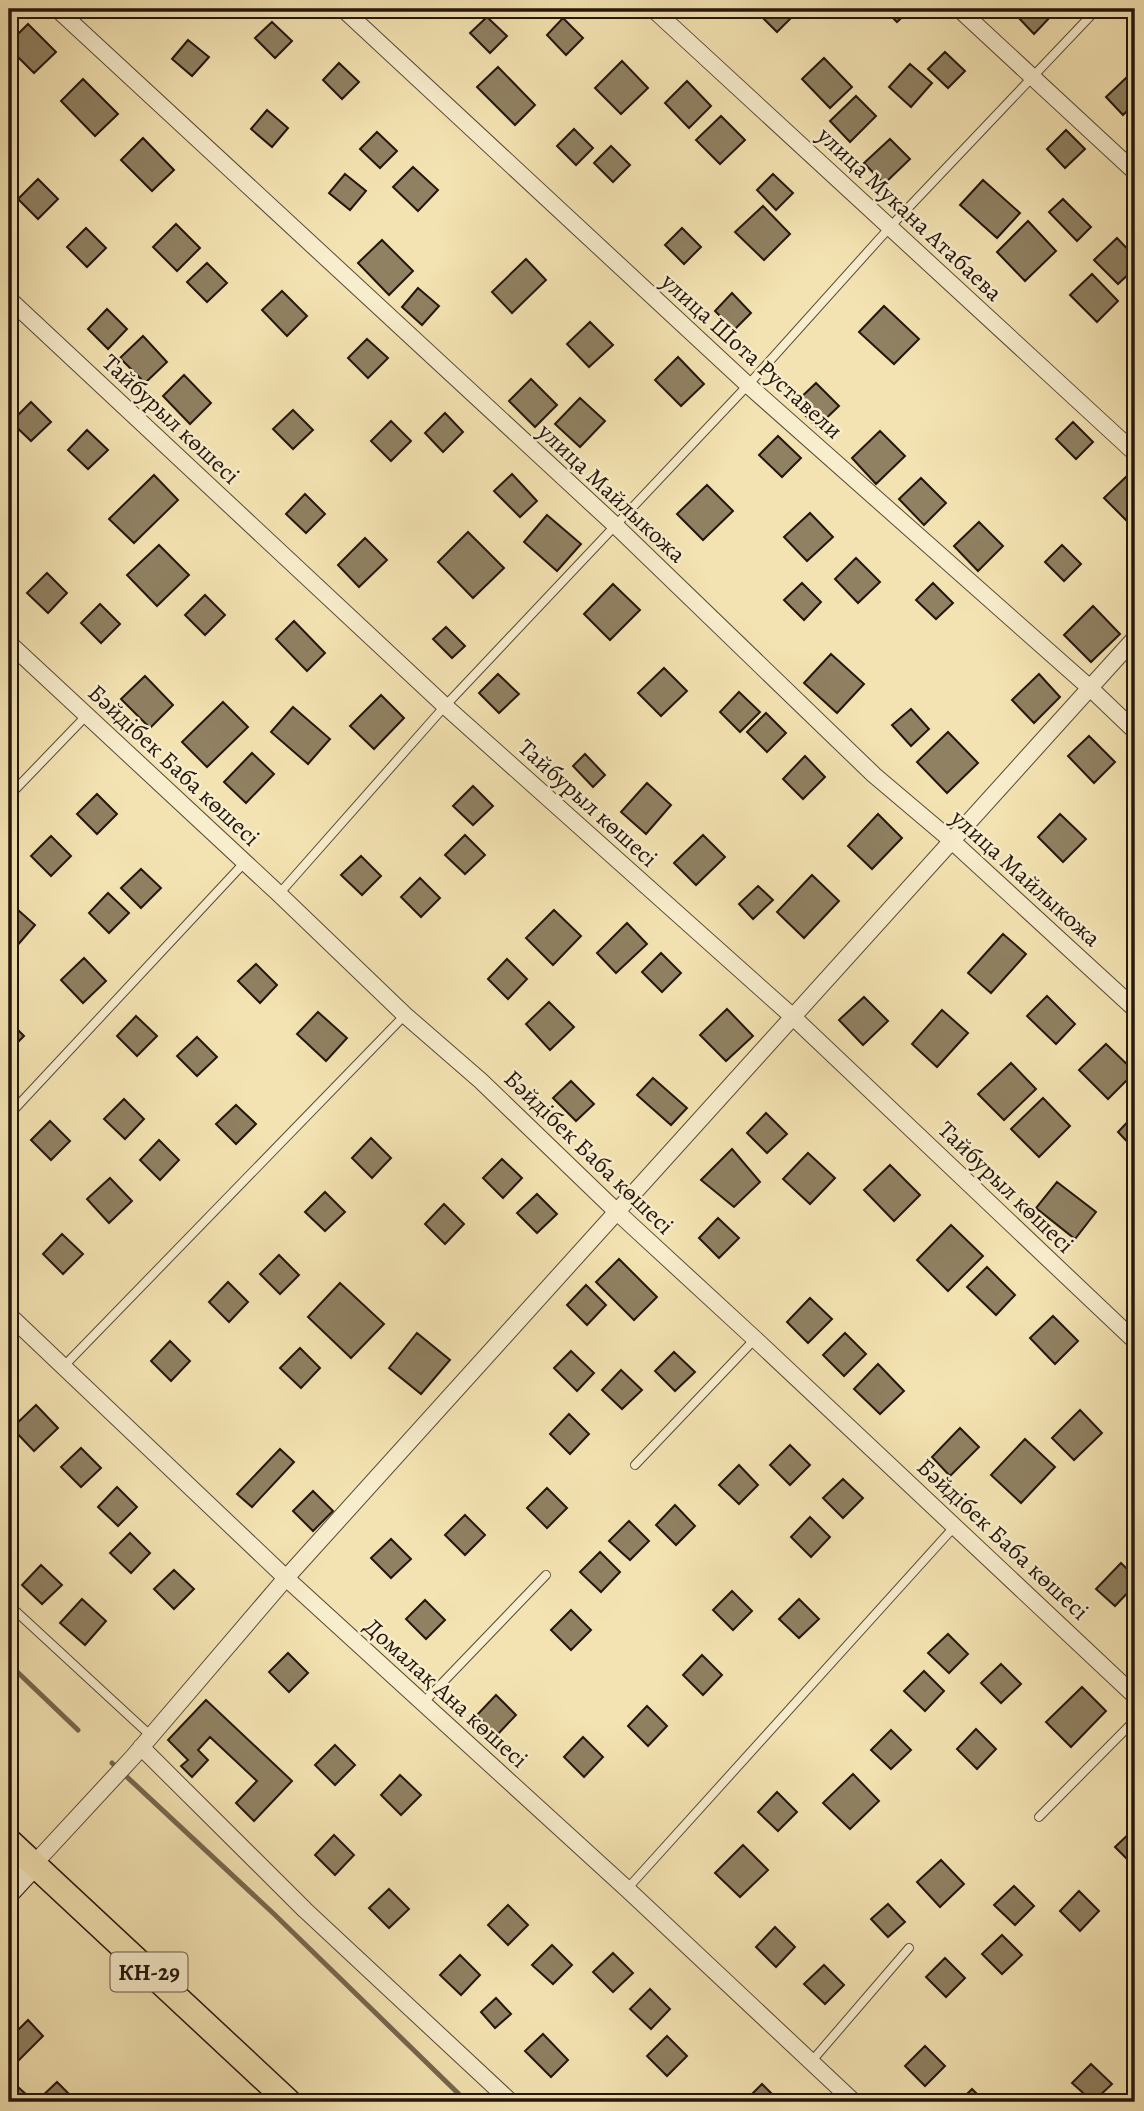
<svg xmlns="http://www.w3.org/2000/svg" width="1144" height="2111" viewBox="0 0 1144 2111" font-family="Alegreya,serif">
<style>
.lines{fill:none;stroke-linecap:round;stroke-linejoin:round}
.stream{stroke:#76674e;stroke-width:5}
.building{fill:#908162;stroke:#24160c;stroke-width:2}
.lane-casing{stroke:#584936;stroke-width:10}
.street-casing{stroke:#584936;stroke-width:18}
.secondary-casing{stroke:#24160c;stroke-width:25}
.primary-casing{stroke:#24160c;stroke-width:27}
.lane{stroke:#f8edcd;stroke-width:8}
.street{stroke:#f8edcd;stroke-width:16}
.secondary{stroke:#f8edcd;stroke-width:23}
.primary{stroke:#f4e3b2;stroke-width:24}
.labels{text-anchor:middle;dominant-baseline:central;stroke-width:5;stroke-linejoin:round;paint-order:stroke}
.shield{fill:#f8edcd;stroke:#645646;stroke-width:2}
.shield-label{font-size:23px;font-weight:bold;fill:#24160c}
.street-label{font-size:24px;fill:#24160c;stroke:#f8edcd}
</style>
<rect width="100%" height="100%" fill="#f4e3b2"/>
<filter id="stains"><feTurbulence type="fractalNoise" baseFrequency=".00286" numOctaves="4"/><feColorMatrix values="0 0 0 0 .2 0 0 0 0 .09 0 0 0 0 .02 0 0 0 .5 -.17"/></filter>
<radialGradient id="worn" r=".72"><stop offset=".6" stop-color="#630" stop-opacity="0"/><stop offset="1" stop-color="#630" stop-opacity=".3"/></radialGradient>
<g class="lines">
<!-- stream -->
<path class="stream" d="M9,1664l69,66
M112,1763l162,151 193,188"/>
</g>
<!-- building -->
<path class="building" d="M761,9h27l6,6 -17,17 -19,-19z
M884,9h27l-14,13z
M1023,9h25l5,5 -19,20 -18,-19z
M487,17l20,19 -17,17 -20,-20z
M563,18l20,20 -17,17 -19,-20z
M272,22l20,19 -17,17 -20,-20z
M28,24l28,28 -22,21 -25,-25v-5z
M188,40l21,17 -17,19 -20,-17z
M945,52l20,19 -17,17 -20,-19z
M824,58l28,29 -22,21 -28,-29z
M622,61l26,27 -27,26 -26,-26z
M339,63l20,19 -17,17 -19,-19z
M910,64l22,19 -21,24 -22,-20z
M498,67l37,38 -20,20 -38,-38z
M1126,78l9,9v16l-12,12 -17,-18z
M83,79l35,35 -23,22 -34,-35z
M687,81l24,25 -22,22 -24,-25z
M856,96l20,20 -26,26 -20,-21z
M267,110l21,18 -16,19 -21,-18z
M721,116l24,24 -25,24 -24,-24z
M574,129l19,19 -17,17 -19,-19z
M1066,130l19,19 -20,19 -18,-19z
M377,132l20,19 -17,17 -20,-19z
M143,138l31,32 -22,21 -31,-31z
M890,139l20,20 -26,25 -20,-21z
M611,146l19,19 -17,17 -19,-19z
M413,167l25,23 -20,21 -25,-24z
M345,174l21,17 -16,19 -21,-17z
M773,174l20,19 -17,17 -19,-20z
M38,179l20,20 -20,20 -20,-20z
M983,180l37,33 -23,25 -37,-33z
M1063,199l28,28 -14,14 -28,-29z
M763,206l27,28 -26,26 -29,-28z
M1028,221l28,30 -31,30 -28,-29z
M176,224l24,24 -23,23 -24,-24z
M86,228l20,20 -19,19 -20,-20z
M682,228l19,19 -17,17 -19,-19z
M1117,238l18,19v11l-17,16 -24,-24z
M382,240l31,31 -24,24 -31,-32z
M526,259l20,21 -34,33 -20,-21z
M207,263l20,20 -20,19 -20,-20z
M1092,274l26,27 -21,21 -27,-27z
M418,288l21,18 -17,19 -20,-18z
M282,291l25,25 -20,20 -25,-26z
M732,293l19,20 -17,17 -19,-19z
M884,306l35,33 -25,25 -35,-32z
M107,309l20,20 -19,20 -20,-20z
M590,322l23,23 -24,22 -22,-23z
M143,336l24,26 -22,21 -25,-25z
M367,339l21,19 -20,20 -20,-20z
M678,357l26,27 -23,22 -26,-26z
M184,375l27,28 -21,21 -27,-28z
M531,379l26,26 -22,22 -26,-26z
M816,383l23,23 -22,21 -23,-23z
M580,398l25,23 -25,26 -25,-23z
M31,402l20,20 -20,19 -20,-19z
M293,410l20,20 -20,19 -20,-20z
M445,413l18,19 -20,20 -18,-19z
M391,421l20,20 -20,20 -20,-20z
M1073,422l20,20 -17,17 -20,-20z
M87,430l21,20 -20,19 -20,-19z
M880,431l25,25 -29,28 -24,-26z
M778,436l23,22 -19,19 -23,-22z
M1130,473l5,6v34l-8,8 -23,-23z
M512,474l25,27 -17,16 -26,-26z
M154,475l24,25 -44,43 -25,-24z
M921,478l25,25 -22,22 -25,-26z
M707,485l26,26 -30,29 -26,-26z
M305,494l20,20 -19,19 -20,-19z
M810,513l23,24 -26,24 -23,-24z
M547,515l34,29 -24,27 -33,-29z
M979,522l24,24 -25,25 -24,-25z
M468,532l36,36 -31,30 -35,-36z
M365,538l22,22 -28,27 -21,-22z
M159,545l30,30 -32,31 -30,-31z
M1062,545l19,19 -17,17 -19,-19z
M856,558l24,24 -22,21 -23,-24z
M47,573l20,20 -19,20 -21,-20z
M802,583l19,19 -17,18 -20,-20z
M933,583l20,20 -17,16 -20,-19z
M613,584l27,26 -30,30 -26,-26z
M205,595l20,20 -20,20 -20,-20z
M100,604l20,20 -19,19 -20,-20z
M1093,606l27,28 -29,28 -27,-27z
M294,621l31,32 -18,18 -31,-32z
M446,627l19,19 -13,12 -19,-19z
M831,654l33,30 -27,29 -33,-30z
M664,668l23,23 -26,25 -23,-23z
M498,674l21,20 -20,19 -20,-20z
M1039,674l21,23 -26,26 -22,-23z
M145,676l28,29 -23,23 -29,-29z
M739,692l21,20 -20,20 -20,-20z
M381,695l23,23 -30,31 -24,-23z
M223,702l25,25 -41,40 -25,-25z
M293,707l37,32 -22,25 -37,-32z
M911,709l18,20 -18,17 -19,-21z
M766,713l20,20 -19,19 -20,-20z
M948,732l30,31 -31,30 -30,-31z
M1089,736l26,26 -21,21 -26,-27z
M252,753l22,21 -28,29 -22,-21z
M585,754l20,21 -12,12 -20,-21z
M805,756l20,21 -22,22 -20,-20z
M647,783l24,22 -25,29 -25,-22z
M473,786l20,20 -20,19 -20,-19z
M97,794l20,20 -20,20 -20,-20z
M878,814l24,24 -30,31 -24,-23z
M1060,814l26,25 -23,23 -25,-25z
M465,835l20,20 -20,19 -20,-19z
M703,835l22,22 -29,28 -22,-22z
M51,836l20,20 -20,20 -20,-20z
M361,856l20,20 -19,19 -21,-20z
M141,869l20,19 -20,20 -20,-20z
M812,875l27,26 -35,37 -27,-26z
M420,878l20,20 -19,19 -20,-20z
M758,886l15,14 -20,19 -14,-15z
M108,893l21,20 -20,20 -20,-20z
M9,902l26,23 -20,23 -6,-5z
M554,910l27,26 -28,29 -27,-27z
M627,923l20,21 -31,29 -19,-20z
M1003,934l23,20 -35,39 -23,-20z
M661,953l20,20 -19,19 -20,-20z
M84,958l22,23 -23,22 -22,-23z
M507,959l20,20 -19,20 -20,-20z
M256,964l21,21 -17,18 -22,-22z
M1047,996l28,28 -19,20 -29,-28z
M864,997l24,24 -25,24 -24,-25z
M549,1002l25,25 -24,23 -24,-26z
M727,1009l26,27 -27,25 -26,-26z
M942,1010l26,23 -31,34 -25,-23z
M318,1012l29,26 -21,23 -29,-27z
M136,1016l21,20 -20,20 -20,-20z
M9,1021l15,15 -15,15z
M197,1037l20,20 -20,19 -20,-20z
M1106,1044l29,28 -27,27 -29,-29z
M1011,1063l25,26 -32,31 -26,-26z
M653,1078l34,30 -16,17 -34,-30z
M571,1081l23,23 -18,17 -23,-23z
M1043,1098l27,28 -31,31 -28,-28z
M124,1099l20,20 -19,20 -21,-20z
M236,1105l20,19 -20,20 -20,-20z
M766,1113l21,21 -20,19 -20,-20z
M1135,1114v36l-17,-18z
M50,1121l20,20 -19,19 -20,-20z
M371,1138l20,20 -19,20 -20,-20z
M159,1140l20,20 -19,20 -20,-20z
M732,1149l28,33 -26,25 -33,-27z
M808,1153l27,25 -25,26 -27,-25z
M502,1159l20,19 -19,20 -20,-20z
M890,1165l30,30 -26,26 -30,-31z
M110,1178l22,23 -23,22 -22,-24z
M1057,1182l39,30 -21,27 -39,-31z
M325,1192l20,20 -20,19 -20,-19z
M537,1194l20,20 -20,19 -20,-20z
M444,1204l20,20 -19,20 -20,-20z
M718,1218l21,20 -20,20 -20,-20z
M951,1225l32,31 -35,35 -31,-31z
M62,1234l21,20 -20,20 -20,-20z
M279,1255l20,20 -19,19 -20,-20z
M619,1259l38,38 -23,23 -38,-38z
M987,1267l28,28 -19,20 -29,-28z
M228,1282l20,20 -19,20 -20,-20z
M340,1283l44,41 -33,34 -43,-41z
M586,1285l20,20 -19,20 -20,-20z
M810,1298l22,21 -24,24 -21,-21z
M1053,1316l25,25 -23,23 -25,-26z
M417,1333l33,27 -29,34 -32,-26z
M845,1333l21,21 -22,22 -21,-21z
M170,1341l20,20 -19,20 -20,-20z
M300,1348l20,20 -19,20 -21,-20z
M571,1351l23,22 -17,18 -23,-23z
M674,1352l21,20 -20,19 -20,-20z
M878,1364l26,27 -24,23 -26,-25z
M621,1370l21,20 -20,19 -20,-19z
M36,1405l22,23 -24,23 -22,-23z
M1080,1410l22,23 -28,27 -22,-22z
M569,1414l20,20 -19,20 -20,-20z
M960,1428l19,19 -29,29 -18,-19z
M1025,1439l30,28 -34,36 -30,-28z
M790,1445l20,20 -20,20 -20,-20z
M81,1448l20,20 -20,19 -20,-20z
M280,1449l14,13 -42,45 -15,-13z
M739,1465l19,20 -19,19 -20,-19z
M843,1479l20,19 -20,20 -20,-20z
M117,1487l20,20 -19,19 -20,-19z
M547,1488l20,20 -20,20 -20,-20z
M313,1491l20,20 -20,20 -20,-20z
M675,1505l20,21 -19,19 -20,-20z
M465,1515l20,20 -20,20 -20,-20z
M810,1517l20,20 -19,20 -20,-20z
M629,1521l20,20 -19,19 -21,-19z
M130,1533l20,20 -19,20 -21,-20z
M391,1539l20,20 -20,19 -20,-20z
M600,1552l20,20 -19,20 -21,-20z
M1121,1563l14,14v8l-20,21 -19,-17z
M41,1565l21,20 -20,19 -20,-19z
M174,1570l20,19 -20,20 -20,-20z
M732,1591l20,20 -19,19 -20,-20z
M82,1599l24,22 -21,24 -25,-22z
M799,1599l20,20 -20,19 -20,-19z
M425,1600l20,20 -19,19 -20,-20z
M571,1610l20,20 -20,20 -20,-20z
M948,1634l20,20 -19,19 -21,-20z
M288,1653l20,20 -19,19 -20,-20z
M702,1655l20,20 -19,20 -20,-20z
M1001,1664l20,20 -20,19 -20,-20z
M924,1671l20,20 -19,20 -21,-20z
M1082,1687l24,24 -35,36 -25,-25z
M496,1695l20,20 -19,20 -20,-20z
M206,1700l86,81 -38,40 -18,-18 21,-22 -47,-44 -12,13 10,10 -16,17 -11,-11 7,-6 -20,-20z
M647,1706l20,20 -19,20 -20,-20z
M976,1729l20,20 -19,20 -20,-20z
M891,1730l20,20 -20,19 -20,-19z
M583,1737l20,20 -19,20 -20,-20z
M335,1745l20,20 -20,20 -20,-20z
M853,1774l26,27 -29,28 -27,-26z
M400,1775l21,20 -20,20 -20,-20z
M777,1792l20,20 -19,19 -20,-19z
M1135,1828v39l-20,-20z
M334,1835l20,20 -19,20 -20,-20z
M743,1845l25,25 -28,27 -25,-24z
M941,1860l23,24 -24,23 -23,-25z
M1014,1886l20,20 -19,19 -21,-20z
M389,1889l20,20 -20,19 -20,-20z
M1079,1891l20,20 -19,20 -20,-20z
M888,1904l17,18 -17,15 -17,-18z
M508,1905l20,20 -20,20 -20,-20z
M775,1927l20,20 -19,20 -20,-20z
M1002,1935l20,20 -20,19 -20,-20z
M552,1945l20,20 -19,19 -21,-19z
M613,1953l20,20 -20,19 -20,-20z
M460,1955l20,20 -19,20 -21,-20z
M945,1958l20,20 -19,19 -20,-20z
M824,1965l20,20 -19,19 -21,-20z
M650,1989l20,20 -19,20 -21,-20z
M496,1998l15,16 -16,14 -14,-16z
M28,2020l15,16 -30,30 -4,-5v-22z
M543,2034l25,26 -17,17 -26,-26z
M667,2036l20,20 -20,20 -20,-20z
M925,2046l20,20 -20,20 -20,-20z
M1091,2064l21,20 -19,18 -21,-19z
M9,2079l19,17 -7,6h-12z
M57,2082l20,20h-41z
M762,2084l18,18h-36z
M972,2089l13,13h-26z"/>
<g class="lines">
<defs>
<path id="lane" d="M9,13l4,-4
M9,796l77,-80
M279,894l166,-188 303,-321 143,-159 206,-217
M9,1115l236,-253
M63,1367l342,-352
M635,1465l120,-126
M9,1605l142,131
M423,1703l123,-128
M1039,1817l96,-97
M627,1889l328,-363
M811,2062l98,-114
M1128,2102l7,-8"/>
<path id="street" d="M57,9l559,517 258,249 78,66 183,168
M343,9l405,376 342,303 45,43
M653,9l482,444
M959,9l176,163
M9,299l436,407 347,310 343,325
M9,643l270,251 126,121 76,66 135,130 139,128 380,357
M9,1315l277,263 341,311 227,213
M141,1747l164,163 206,192
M33,1865l100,-108 153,-179 849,-940"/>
<path id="secondary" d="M9,1891l24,-26"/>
<path id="primary" d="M9,1841l280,261"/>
</defs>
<!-- lane casing -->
<use href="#lane" class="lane-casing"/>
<!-- street casing -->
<use href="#street" class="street-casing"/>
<!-- secondary casing -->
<use href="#secondary" class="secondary-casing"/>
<!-- primary casing -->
<use href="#primary" class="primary-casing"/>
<!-- lane -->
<use href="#lane" class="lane"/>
<!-- street -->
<use href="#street" class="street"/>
<!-- secondary -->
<use href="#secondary" class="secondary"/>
<!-- primary -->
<use href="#primary" class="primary"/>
</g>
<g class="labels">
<!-- shield labels -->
<rect class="shield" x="110.5" y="1952.5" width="77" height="39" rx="5"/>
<g class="shield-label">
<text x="149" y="1972">КН-29</text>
</g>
<!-- street labels -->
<g class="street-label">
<text transform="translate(910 214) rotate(43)">улица Мукана Атабаева</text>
<text transform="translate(752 356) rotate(42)">улица Шота Руставели</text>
<text transform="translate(171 419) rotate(43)">Тайбурыл көшесі</text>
<text transform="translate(612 493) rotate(43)">улица Майлыкожа</text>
<text transform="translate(174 765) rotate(43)">Бәйдібек Баба көшесі</text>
<text transform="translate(588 803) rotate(42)">Тайбурыл көшесі</text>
<text transform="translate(1026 878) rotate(42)">улица Майлыкожа</text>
<text transform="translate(589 1152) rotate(44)">Бәйдібек Баба көшесі</text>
<text transform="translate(1006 1187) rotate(44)">Тайбурыл көшесі</text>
<text transform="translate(1003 1539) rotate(43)">Бәйдібек Баба көшесі</text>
<text transform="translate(446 1693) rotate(42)">Домалақ Ана көшесі</text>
</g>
</g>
<!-- margin -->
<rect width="1144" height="2111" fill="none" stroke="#f4e3b2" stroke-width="35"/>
<rect x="10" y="10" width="1123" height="2090" fill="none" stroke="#24160c" stroke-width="3.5"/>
<rect x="18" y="18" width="1109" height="2076" fill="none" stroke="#24160c" stroke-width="2"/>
<rect width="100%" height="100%" filter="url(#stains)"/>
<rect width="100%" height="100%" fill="url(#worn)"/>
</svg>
